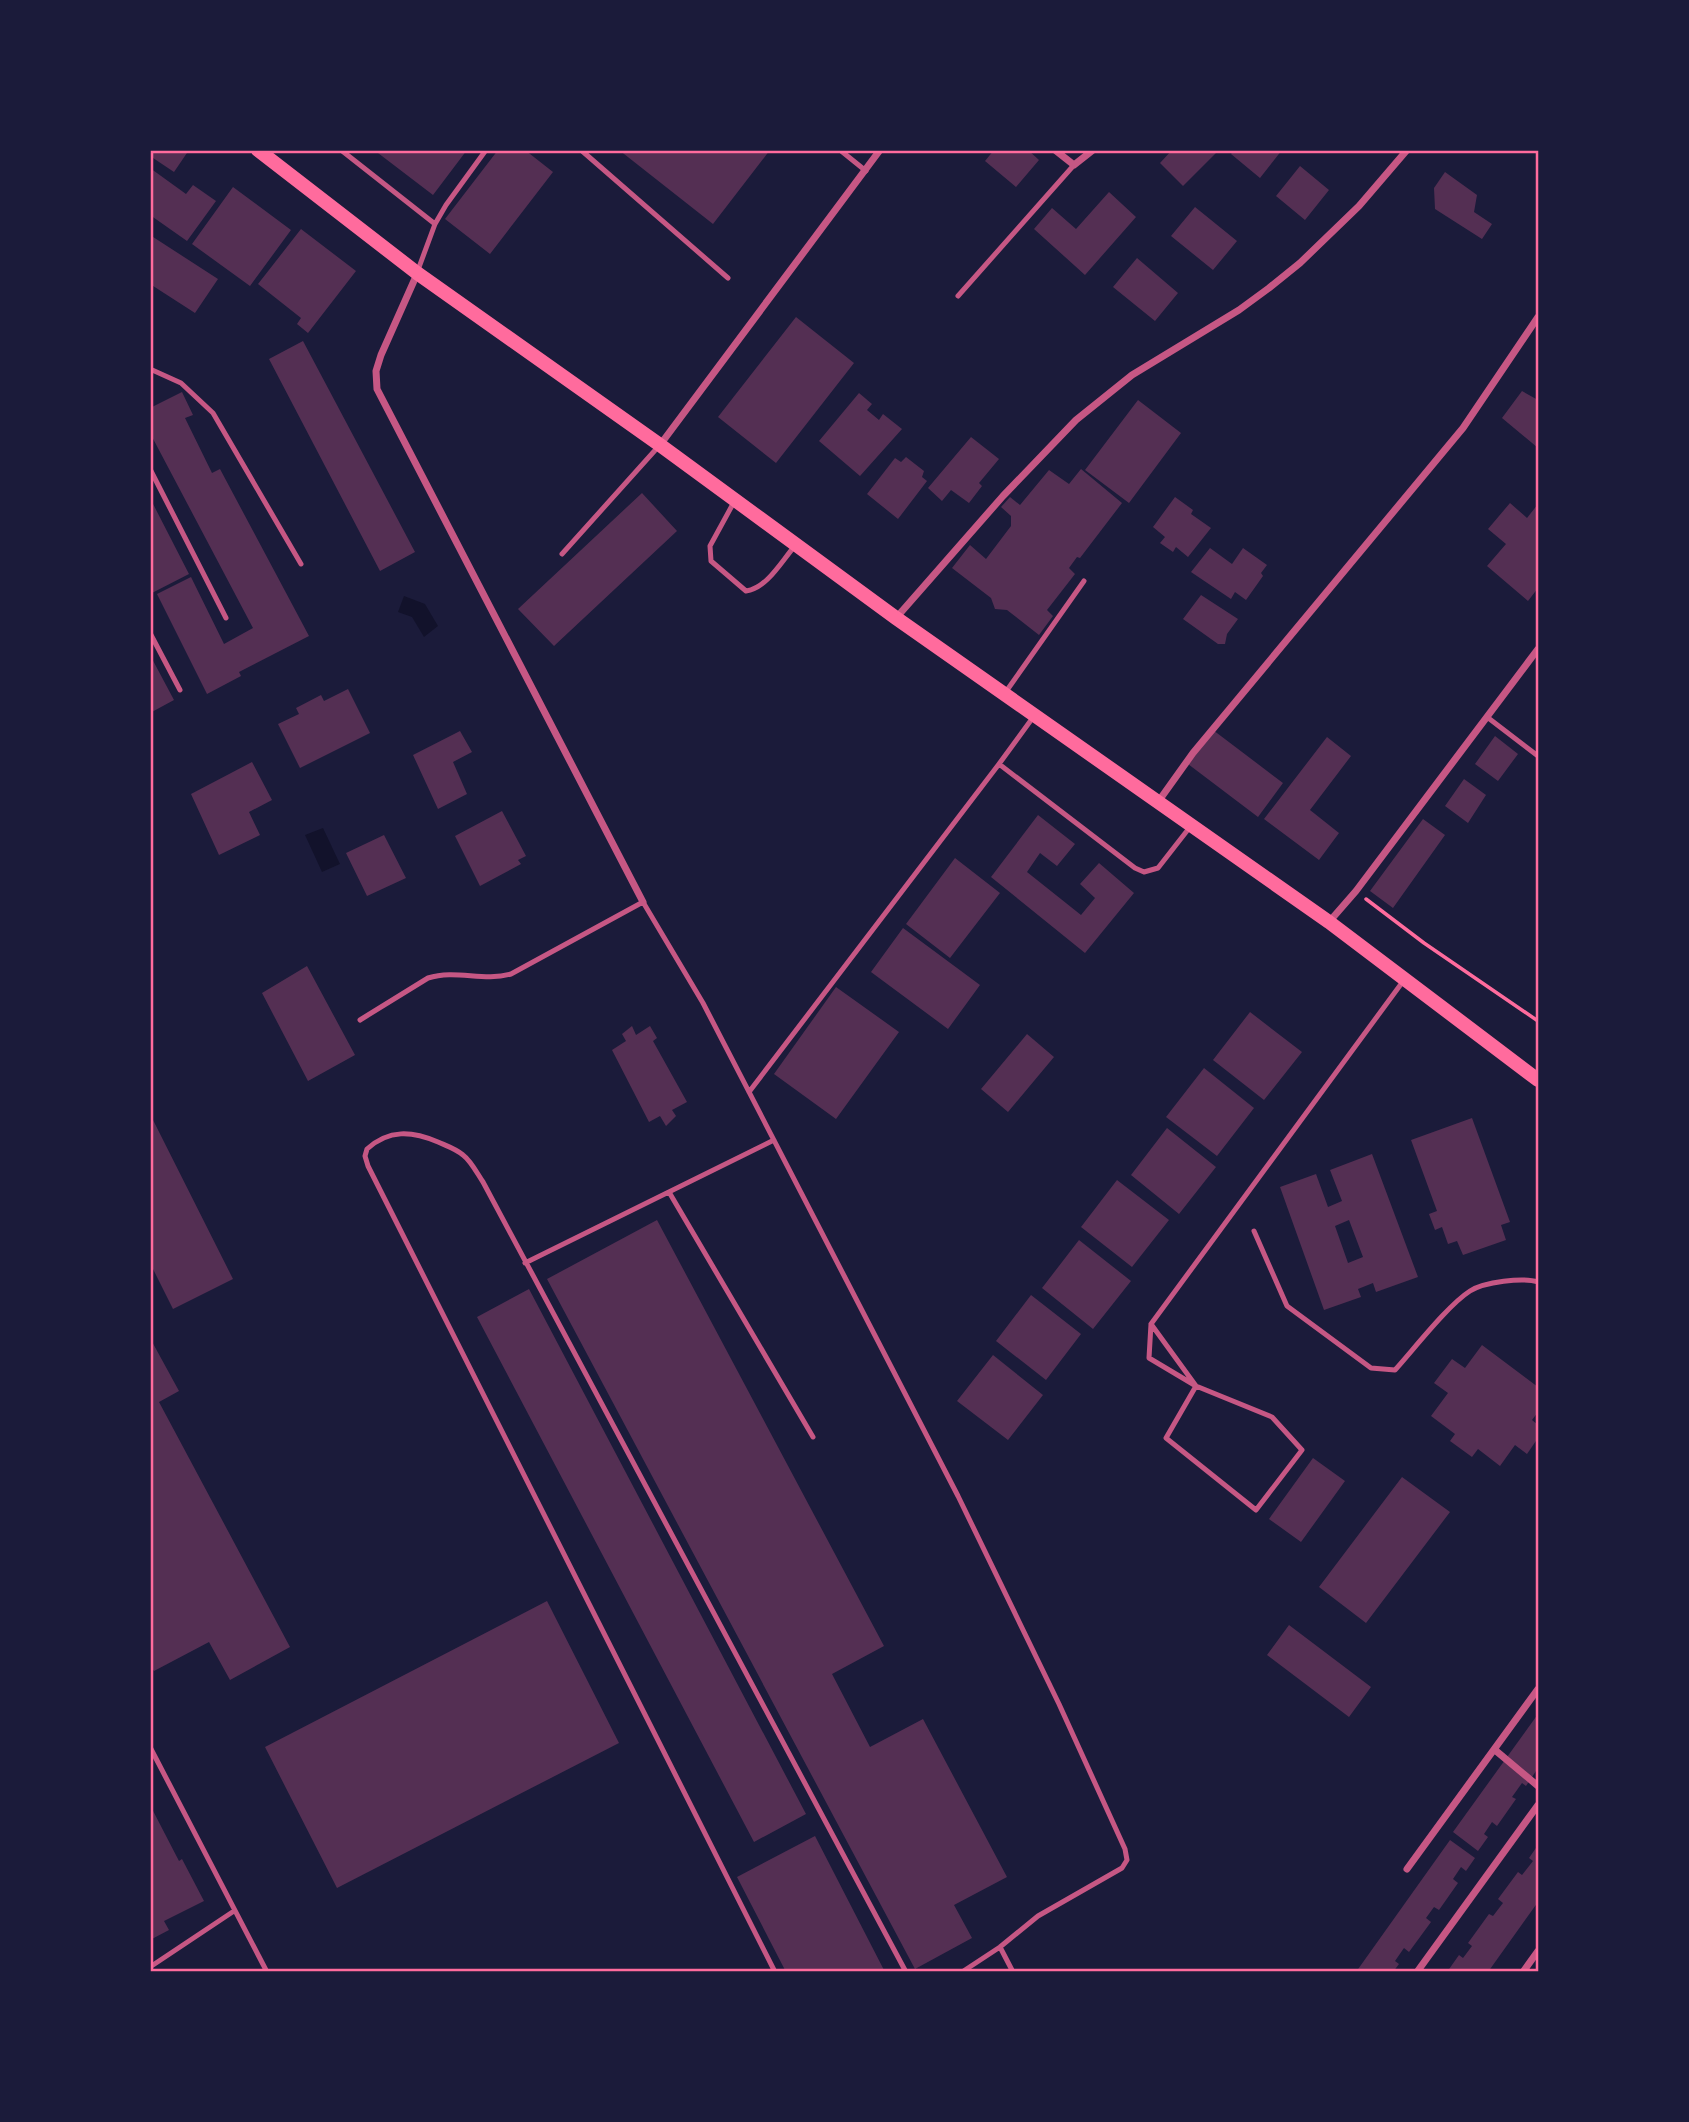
<svg xmlns="http://www.w3.org/2000/svg" width="1689" height="2122" viewBox="0 0 1689 2122" font-family="'Varela Round',sans-serif">
<style>
.water{fill:#12122b}
.building{fill:#542f53;fill-rule:evenodd}
.lines{fill:none;stroke-linecap:round;stroke-linejoin:round}
.path{stroke:#ff6b9d;stroke-width:3.5}
.service{stroke:#c65784;stroke-width:5}
.minor{stroke:#c65784;stroke-width:7}
.secondary{stroke:#ff6b9d;stroke-width:14}
.neatline{fill:none;stroke:#ff6b9d;stroke-width:2.5}
</style>
<rect width="100%" height="100%" fill="#1b1b3a"/>
<!-- water -->
<path class="water" d="M404,596l21,8 13,22 -14,11 -12,-20 -14,-5z
M323,828l17,36 -18,8 -17,-37z"/>
<!-- building -->
<path class="building" d="M150,150h39l-15,22 -24,-16z
M379,150h88l-34,45 -55,-42z
M498,150h27l28,22 -63,82 -45,-35z
M619,150h151l-57,74z
M994,150h34l11,10 -23,27 -31,-26z
M1172,150h47l-36,36 -23,-23z
M1234,150h48l-22,28 -29,-24z
M1300,166l29,24 -24,30 -29,-24z
M150,168l36,26 7,-9 23,16 -29,40 -37,-26z
M1445,172l32,23 -3,17 18,12 -10,15 -47,-30 -1,-21z
M233,187l58,43 -41,56 -58,-42z
M1109,192l27,25 -51,58 -51,-46 18,-21 24,21z
M1195,207l42,34 -24,29 -42,-34z
M301,229l55,42 -48,62 -11,-9 4,-6 -43,-34z
M150,235l68,44 -23,34 -45,-29z
M1137,258l41,35 -23,28 -42,-34z
M796,317l58,46 -78,100 -58,-46z
M303,341l112,211 -35,19 -111,-212z
M1522,391l16,9v48l-36,-30z
M182,392l11,23 -8,3 27,55 8,-4 89,167 -70,36 2,4 -34,18 -50,-100 34,-17 33,67 29,-16 -103,-195v-25z
M859,393l13,11 -5,6 12,10 4,-6 19,15 -42,47 -41,-35z
M1138,400l43,33 -52,70 -44,-33z
M971,437l28,22 -20,24 3,3 -13,17 -18,-13 -9,11 -14,-13z
M906,457l18,14 -2,6 5,4 -29,38 -31,-25 28,-36 6,4z
M1081,469l41,34 -42,55 -3,-1 -8,11 6,6 -28,36 6,6 -14,19 -32,-25 -12,-1 -4,-11 -39,-30 18,-23 16,14 25,-33v-10l-10,-9 9,-10 10,8 29,-35 20,14z
M642,493l35,38 -123,115 -36,-37z
M1175,497l18,13 -2,4 20,14 -23,29 -12,-10 -3,5 -13,-9 5,-6 -12,-10z
M150,498l39,76 -39,20z
M1510,503l17,15 11,-14v84l-10,13 -41,-35 19,-22 -18,-15z
M1210,548l22,16 11,-16 24,17 -6,8 2,3 -17,24 -11,-8 -4,7 -40,-27z
M1201,595l37,24 -11,15 -2,10h-7l-35,-25z
M150,655l24,45 -24,13z
M348,689l22,44 -70,35 -22,-44 21,-10 -3,-6 25,-13 3,6z
M1213,730l70,53 -25,34 -70,-53z
M460,731l12,21 -19,10 14,32 -29,15 -25,-54z
M1495,736l23,18 -20,27 -23,-17z
M1327,737l24,19 -41,54 29,23 -20,27 -55,-41z
M252,762l20,38 -23,12 11,23 -41,20 -28,-61z
M1464,779l22,16 -18,28 -23,-17z
M502,811l24,45 -8,4 3,4 -41,22 -25,-50z
M1038,815l37,29 -18,22 -17,-13 -13,19 54,43 14,-17 -15,-14 19,-21 35,30 -49,60 -94,-76z
M1423,819l22,16 -52,73 -23,-17z
M384,835l22,43 -39,18 -21,-43z
M955,858l45,35 -50,65 -44,-34z
M903,928l77,57 -32,44 -77,-57z
M307,966l48,89 -47,26 -46,-88z
M836,987l63,45 -63,87 -62,-45z
M1250,1012l52,40 -38,48 -51,-40z
M632,1026l4,9 14,-9 7,12 -4,3 34,61 -15,8 4,6 -10,10 -6,-10 -11,6 -37,-72 14,-9 -4,-7z
M1027,1034l27,23 -46,55 -27,-23z
M1204,1068l50,40 -37,48 -51,-39z
M150,1114l83,165 -60,30 -23,-46z
M1472,1118l38,104 -9,3 5,15 -43,15 -6,-14 -9,3 -6,-17 -7,3 -6,-16 8,-3 -26,-71z
M1167,1128l49,39 -37,47 -48,-39z
M1372,1154l46,123 -42,15 -3,-9 -15,6 3,8 -37,13 -44,-123 36,-13 12,33 14,-6 -12,-31zM1349,1220l14,37 -15,6 -13,-37z
M1117,1180l52,40 -37,47 -51,-40z
M657,1220l227,426 -52,28 38,73 53,-28 84,158 -53,28 18,33 -57,31 -368,-690z
M1079,1240l52,41 -38,48 -51,-41z
M529,1289l277,525 -52,28 -277,-525z
M1031,1295l50,39 -35,46 -50,-39z
M150,1338l29,53 -20,11 131,245 -60,33 -21,-38 -55,29 -4,-5z
M1482,1345l56,42v25l-6,8 6,5v13l-11,16 -12,-9 -15,21 -22,-17 -6,8 -22,-16 5,-7 -24,-18 17,-23 -14,-10 18,-24 13,9z
M993,1355l50,40 -35,45 -51,-39z
M1313,1458l32,23 -44,61 -32,-23z
M1402,1477l48,35 -84,111 -47,-36z
M547,1601l72,142 -282,145 -72,-141z
M1289,1625l82,62 -22,30 -82,-62z
M1538,1714v54l-12,18 -4,-3 -10,14 4,2 -19,27 -5,-4 -8,12 4,3 -10,14 -25,-19z
M150,1805l29,56 3,-2 22,42 -40,20 5,9 -19,10z
M815,1836l70,136h-99l-49,-95z
M1450,1840l25,18 -9,13 -5,-4 -8,12 5,4 -19,27 -5,-3 -8,11 5,4 -22,30 -5,-4 -9,13 4,3 -6,8h-37z
M1538,1845v57l-50,70h-41l12,-17 4,3 9,-12 -4,-3 21,-29 4,2 10,-13 -5,-4 20,-27 4,3 11,-14 -4,-3z"/>
<g class="lines">
<!-- path -->
<path class="path" d="M1366,899l58,44 114,78"/>
<!-- service -->
<path class="service" d="M341,150l94,74
M581,150l147,128
M840,150l26,21
M418,270l17,-46 11,-19 40,-55
M958,296l116,-131
M150,369l31,14 32,30 88,151
M150,469l76,149
M734,502l-24,44 1,15 35,30c21,-3 35,-29 48,-44
M562,554l96,-107
M150,633l30,57
M1005,693l79,-112
M1034,716l-35,48 136,104 9,4 14,-4 32,-41
M1487,717l51,39
M360,1020l68,-42c28,-9 55,4 83,-4l132,-72 60,101 255,493 101,208 66,145 2,11 -5,8 -84,48 -38,31 -38,25
M749,1092l250,-328
M669,1192l144,245
M1254,1231l33,75 84,62 24,2c19,-21 53,-65 75,-79 14,-9 53,-14 68,-9
M525,1263l249,-123
M1151,1324l253,-344
M1196,1386l-45,-62 -2,34 47,28 76,31 30,33 -46,60 -90,-72 30,-52
M150,1747l117,225
M1000,1947l13,25
M150,1967l84,-56
M775,1972l-407,-806 -3,-10 2,-7c22,-20 45,-18 71,-7 9,4 18,7 25,13 8,6 14,18 20,27l423,790"/>
<!-- minor -->
<path class="minor" d="M1055,150l19,15 19,-15
M417,274l-36,81 -5,16 1,18 266,513
M660,445l220,-295
M896,618l107,-122 73,-76 56,-45 107,-65 30,-22 31,-25 59,-57 48,-56
M1158,802l35,-49 270,-325 75,-111
M1329,922l27,-31 182,-242
M1495,1750l43,36
M1407,1869l131,-180
M1417,1972l121,-167
M1523,1972l15,-21"/>
<!-- secondary -->
<path class="secondary" d="M258,150l159,123 243,172 236,173 433,304 209,158"/>
</g>
<!-- border -->
<rect width="1689" height="2122" fill="none" stroke="#1b1b3a" stroke-width="304"/>
<rect x="152" y="152" width="1385" height="1818" class="neatline"/>
</svg>
